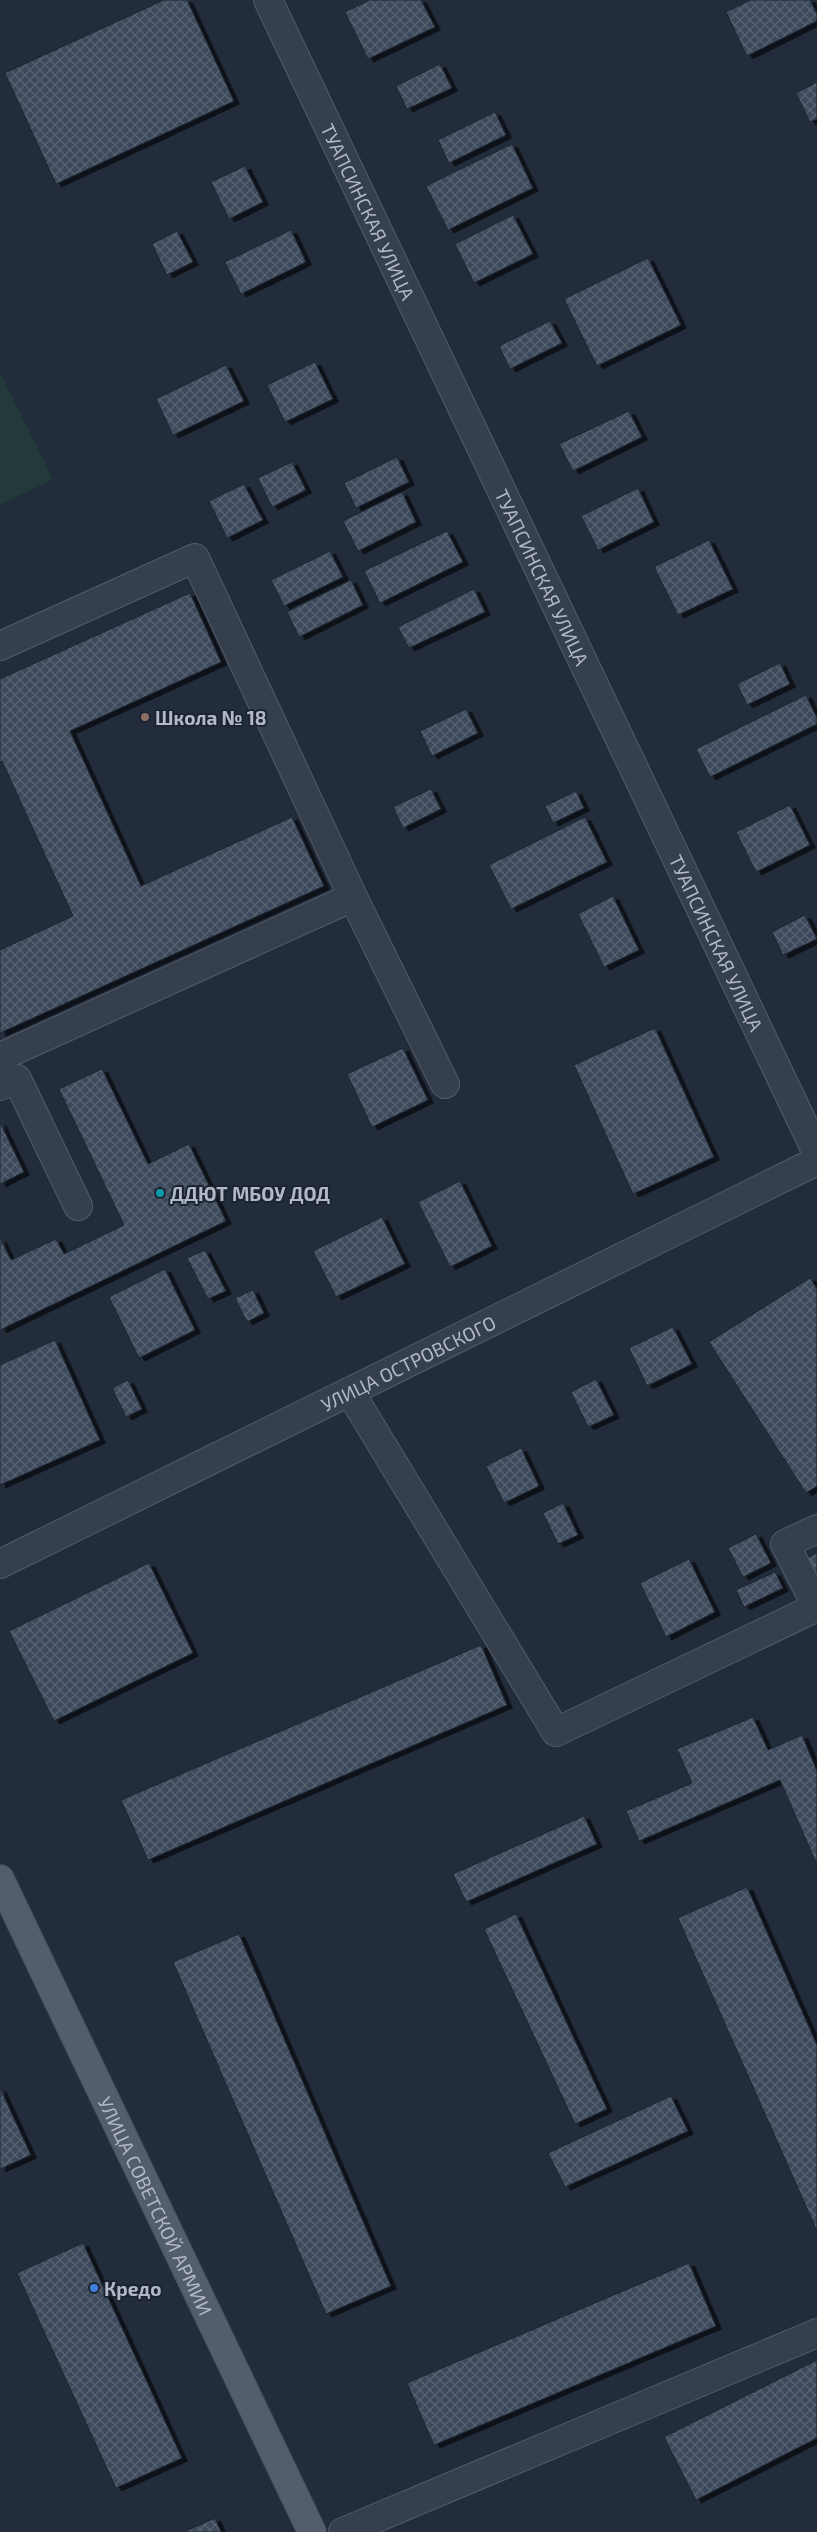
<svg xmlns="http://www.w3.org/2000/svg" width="817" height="2532" viewBox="0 0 817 2532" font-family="'Exo 2',sans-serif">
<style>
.garden{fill:#24393c}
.building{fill:url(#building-cross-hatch);stroke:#1d2632;filter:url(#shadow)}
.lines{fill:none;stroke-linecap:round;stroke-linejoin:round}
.minor-casing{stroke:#545c69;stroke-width:30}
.major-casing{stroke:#3f4854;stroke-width:30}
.minor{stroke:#363f4c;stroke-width:28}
.major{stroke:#545d6c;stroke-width:28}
.education-dot{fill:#8d6e63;stroke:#1b2430;stroke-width:2}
.culture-dot{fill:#0f9aa8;stroke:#1b2430;stroke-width:2}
.shop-dot{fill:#3f7fe0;stroke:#1b2430;stroke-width:2}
.labels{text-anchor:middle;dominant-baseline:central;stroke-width:4;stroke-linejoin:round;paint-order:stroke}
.street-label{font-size:19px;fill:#b1b9c7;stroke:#1b2430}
.poi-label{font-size:19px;font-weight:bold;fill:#b1b9c7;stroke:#1b2430;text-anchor:start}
</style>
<defs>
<pattern id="building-cross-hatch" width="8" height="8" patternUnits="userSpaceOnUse" patternTransform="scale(1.25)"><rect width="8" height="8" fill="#3e4a5b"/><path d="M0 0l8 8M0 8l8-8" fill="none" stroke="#586271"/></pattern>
<filter id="shadow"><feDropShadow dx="5.5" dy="3" stdDeviation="0" flood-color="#0009"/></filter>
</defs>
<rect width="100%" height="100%" fill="#222c3b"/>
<!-- garden -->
<path class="garden" d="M0,373l53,106 -53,26z"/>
<!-- building -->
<path class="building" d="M164,0h23l47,101 -178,83 -51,-111z
M370,0h51l14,27 -67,32 -23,-47z
M751,0h59l7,14v7l-70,35 -21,-44z
M440,64l12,24 -45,21 -11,-23z
M817,82v37l-7,3 -14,-29z
M495,112l11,23 -57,28 -11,-23z
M512,144l21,44 -85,42 -22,-44z
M245,166l18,36 -34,17 -18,-37z
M513,215l20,39 -59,29 -19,-39z
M291,230l15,32 -65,32 -16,-32z
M177,231l16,31 -26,13 -15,-31z
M648,258l33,67 -84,41 -33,-67z
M550,321l12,22 -52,26 -11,-23z
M315,362l18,37 -48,23 -18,-37z
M226,365l18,36 -71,34 -17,-36z
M629,411l13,26 -69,34 -14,-27z
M397,457l12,25 -53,26 -12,-25z
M292,462l14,28 -34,17 -14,-29z
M244,484l19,36 -36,18 -18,-37z
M638,488l16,34 -56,28 -17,-34z
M402,492l14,30 -58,29 -15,-30z
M447,531l16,31 -83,41 -16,-32z
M709,540l24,49 -55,26 -24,-48z
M330,551l13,26 -59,29 -13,-26z
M351,580l12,25 -64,32 -12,-25z
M474,589l11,23 -76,36 -11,-21z
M190,593l31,69 -151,69 71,155 151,-69 32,69 -324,147v-83l73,-34 -71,-155 -2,1v-83z
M780,663l10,21 -43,21 -10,-21z
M806,695l11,23v6l-107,53 -14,-28z
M466,709l12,24 -46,23 -12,-25z
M431,789l10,20 -38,19 -10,-21z
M576,791l8,17 -31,15 -8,-17z
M790,805l20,40 -54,27 -20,-40z
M585,817l22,45 -96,47 -22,-44z
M613,896l26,54 -35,17 -26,-53z
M805,915l12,24 -34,16 -11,-23z
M655,1028l59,129 -81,37 -59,-129z
M403,1048l25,52 -56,27 -25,-53z
M102,1069l46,95 41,-20 37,77 -226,109v-92l11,22 45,-21 8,15 60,-29 -65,-136z
M0,1122l24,50 -24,12z
M460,1181l32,65 -42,21 -32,-65z
M382,1217l23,47 -69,33 -23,-46z
M205,1250l21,41 -18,8 -21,-41z
M165,1269l30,61 -56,28 -30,-61z
M810,1278l7,11v197l-11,7 -97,-151z
M253,1290l11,23 -17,9 -12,-24z
M673,1327l19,37 -45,22 -18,-38z
M55,1340l45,100 -100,45v-120z
M596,1379l18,36 -26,12 -17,-35z
M128,1380l14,29 -16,8 -14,-29z
M521,1448l18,38 -35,17 -18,-37z
M563,1503l15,32 -20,9 -15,-31z
M756,1534l15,29 -28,14 -15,-29z
M817,1553v31l-12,-25z
M689,1559l26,53 -49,25 -26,-54z
M149,1563l44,90 -139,68 -45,-90z
M775,1572l8,16 -39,19 -8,-17z
M481,1645l26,60 -359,155 -27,-60z
M753,1717l15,33 34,-15 15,36v94l-37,-85 -141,61 -13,-30 66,-28 -15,-34z
M584,1816l13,28 -131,58 -13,-28z
M747,1887l70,158v186l-139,-313z
M516,1914l91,195 -32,15 -91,-195z
M239,1934l152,352 -65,28 -153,-352z
M0,2088l31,67 -31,14z
M671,2096l17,35 -123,56 -17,-34z
M83,2243l99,215 -66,30 -99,-215z
M689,2263l27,63 -282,119 -27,-62z
M817,2360v78l-121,62 -32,-63z
M215,2518l6,14h-37z"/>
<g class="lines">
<defs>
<g id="minor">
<path id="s1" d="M268,0l549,1153"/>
<path d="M0,646l195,-88 158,339 -353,160"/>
<path d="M353,897l92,187"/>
<path d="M0,1086l17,-7 61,127"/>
<path d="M350,1392l206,340 261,-125"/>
<path d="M817,1529l-32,15 32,63"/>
<path id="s2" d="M0,1564l817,-403"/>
<path d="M343,2532l474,-199"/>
</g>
<g id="major">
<path id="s3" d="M0,1879l312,653"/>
</g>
</defs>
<!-- minor casing -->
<use href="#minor" class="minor-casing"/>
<!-- major casing -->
<use href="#major" class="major-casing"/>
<!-- minor -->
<use href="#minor" class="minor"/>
<!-- major -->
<use href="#major" class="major"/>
</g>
<!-- markers -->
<circle class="education-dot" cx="145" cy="717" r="5"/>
<circle class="culture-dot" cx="160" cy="1193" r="5"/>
<circle class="shop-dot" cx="94" cy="2288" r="5"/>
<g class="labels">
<!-- street labels -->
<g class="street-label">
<text stroke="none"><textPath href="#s1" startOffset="234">ТУАПСИНСКАЯ УЛИЦА</textPath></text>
<text stroke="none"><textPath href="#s1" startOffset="639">ТУАПСИНСКАЯ УЛИЦА</textPath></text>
<text stroke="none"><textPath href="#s1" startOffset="1044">ТУАПСИНСКАЯ УЛИЦА</textPath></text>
<text stroke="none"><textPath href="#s2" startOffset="455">УЛИЦА ОСТРОВСКОГО</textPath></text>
<text stroke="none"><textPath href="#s3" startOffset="362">УЛИЦА СОВЕТСКОЙ АРМИИ</textPath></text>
</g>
<!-- poi labels -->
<g class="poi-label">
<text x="155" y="717">Школа № 18</text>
<text x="170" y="1193">ДДЮТ МБОУ ДОД</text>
<text x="104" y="2288">Кредо</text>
</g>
</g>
</svg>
